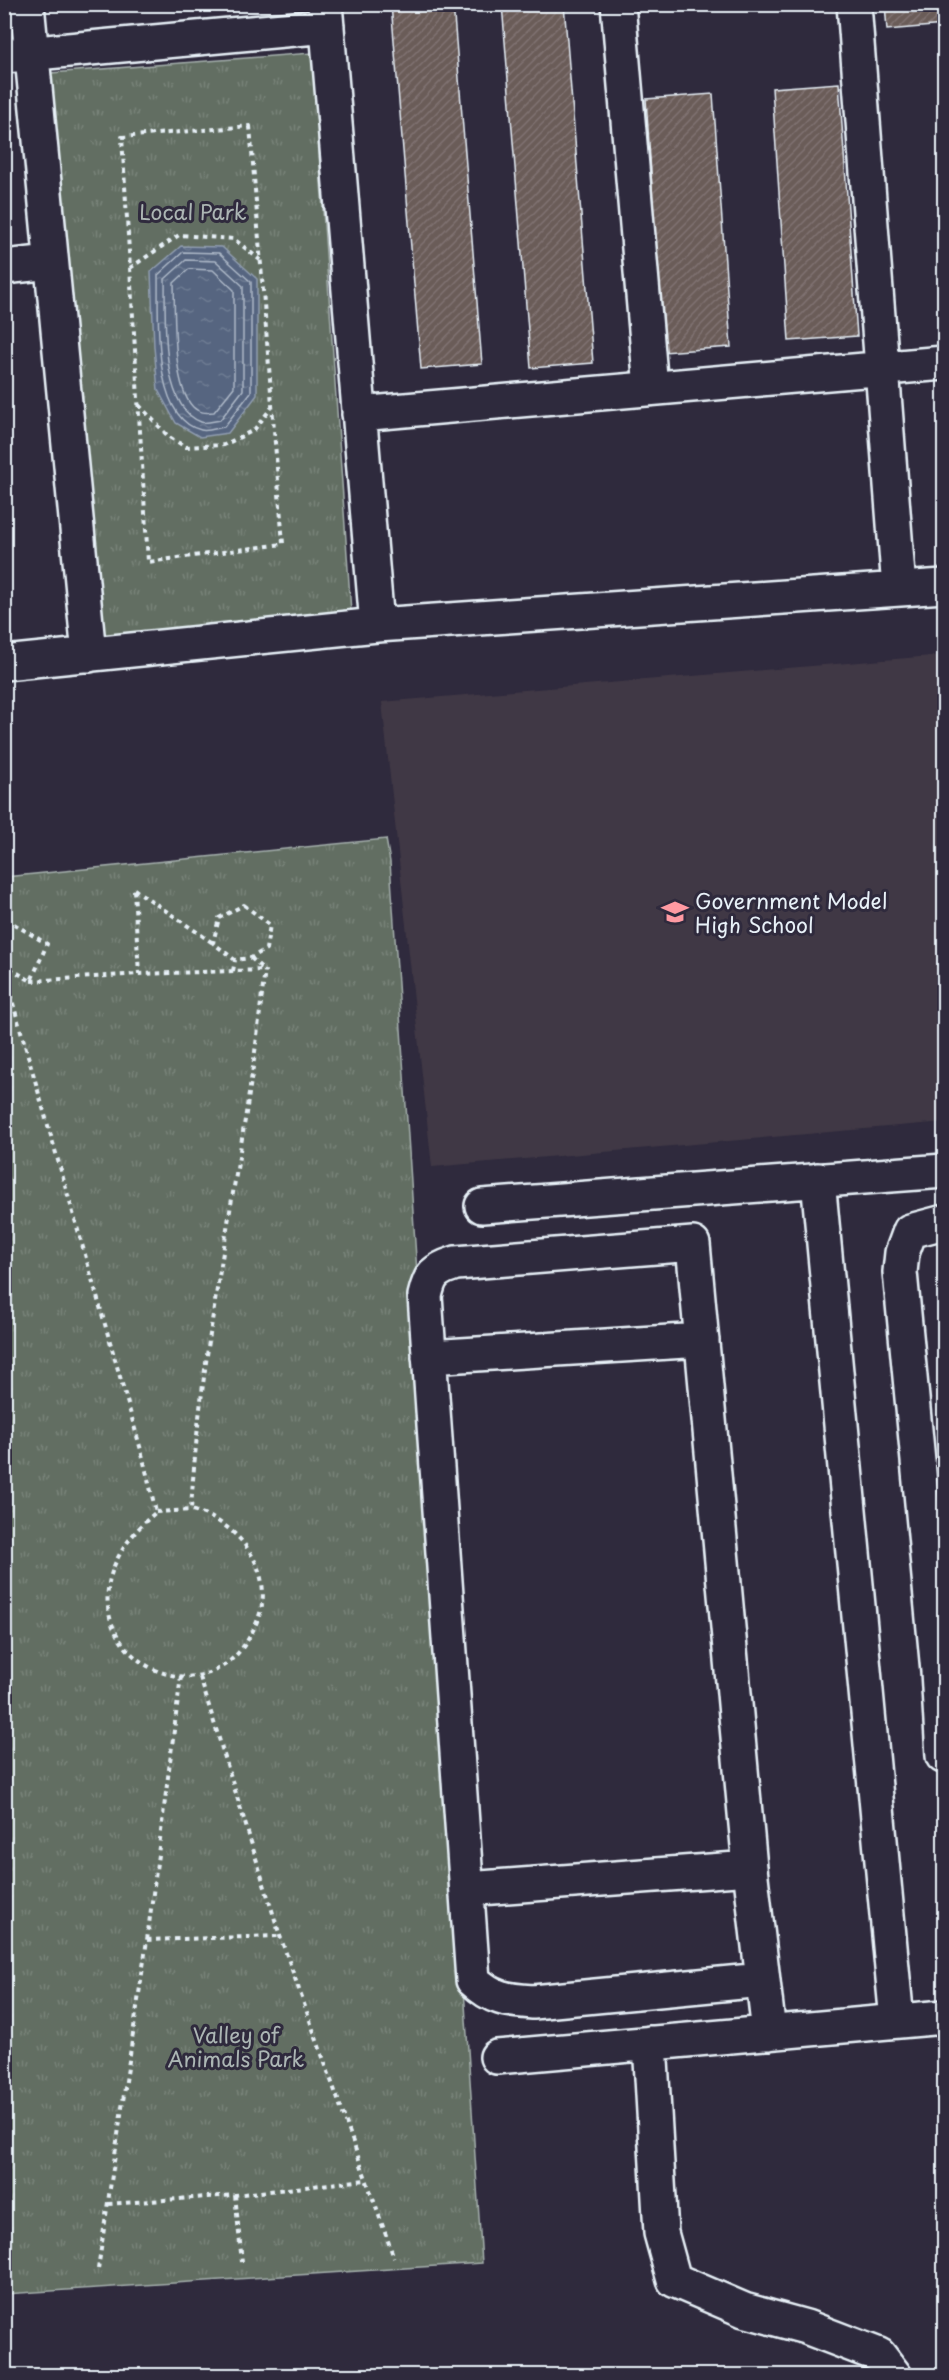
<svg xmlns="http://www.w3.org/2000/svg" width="949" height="2380" viewBox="0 0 949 2380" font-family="'Playpen Sans',sans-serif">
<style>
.built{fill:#413945}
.grass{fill:url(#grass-tufts);stroke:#a5b0ad;stroke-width:1.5}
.water{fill:url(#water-ripples);stroke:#909db0;stroke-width:1.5}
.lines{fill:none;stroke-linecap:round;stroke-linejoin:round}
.shore{stroke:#aeb9c8;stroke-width:1.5}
.building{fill:url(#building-hatch);stroke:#e8f1f8;stroke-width:1.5}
.minor-casing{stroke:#e8f1f8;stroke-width:38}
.path{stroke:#e8f1f8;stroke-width:4;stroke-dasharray:4.5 4.5;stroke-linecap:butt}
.minor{stroke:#2f2a3d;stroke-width:33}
.labels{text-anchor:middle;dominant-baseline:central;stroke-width:6;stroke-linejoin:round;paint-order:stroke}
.park-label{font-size:21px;fill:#acb6b4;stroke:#2f2a3d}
.poi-label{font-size:21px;fill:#e8f1f8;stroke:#2f2a3d;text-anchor:start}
</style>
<defs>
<pattern id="grass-tufts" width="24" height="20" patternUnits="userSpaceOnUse" patternTransform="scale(1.5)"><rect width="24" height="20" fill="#626e62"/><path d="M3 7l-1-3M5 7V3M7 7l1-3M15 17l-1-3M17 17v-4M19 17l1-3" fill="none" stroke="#788379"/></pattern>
<pattern id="water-ripples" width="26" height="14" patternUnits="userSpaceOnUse" patternTransform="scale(1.5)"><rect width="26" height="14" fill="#566580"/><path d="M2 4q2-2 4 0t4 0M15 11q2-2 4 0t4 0" fill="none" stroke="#6e7c93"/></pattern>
<pattern id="building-hatch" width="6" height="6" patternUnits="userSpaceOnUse" patternTransform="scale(1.5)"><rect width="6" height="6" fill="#6b5b59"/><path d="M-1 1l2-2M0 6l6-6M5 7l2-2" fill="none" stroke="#807372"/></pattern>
</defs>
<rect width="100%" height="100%" fill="#2f2a3d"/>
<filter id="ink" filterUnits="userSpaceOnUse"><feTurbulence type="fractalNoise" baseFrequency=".0167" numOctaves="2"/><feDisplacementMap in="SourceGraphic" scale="12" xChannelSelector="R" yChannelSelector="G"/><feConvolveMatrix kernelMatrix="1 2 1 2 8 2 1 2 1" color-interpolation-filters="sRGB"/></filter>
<g filter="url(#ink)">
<!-- built -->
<path class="built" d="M944,655v467l-512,45 -50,-465z"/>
<!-- grass -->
<path class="grass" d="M312,53l39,559 -250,24 -50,-563z
M386,839l4,23 92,1401 -477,31v-1417z"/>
<!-- water -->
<path class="water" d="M181,246l41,1 35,32v116l-29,38 -28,4 -24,-14 -18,-33 -4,-43 -3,-75z"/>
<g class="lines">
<!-- shore -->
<path class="shore" d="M183,252l36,1 32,29v110l-27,35c-7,1 -17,5 -23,3 -50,-12 -42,-115 -43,-155z
M186,260l30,1 27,25v104l-23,30c-6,1 -14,4 -19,2 -42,-15 -35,-107 -36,-143z
M189,269l24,1 21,20v97l-20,25c-8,1 -15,1 -21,-5 -21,-21 -18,-95 -19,-124z"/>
</g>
<!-- building -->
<path class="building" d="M391,4h62l29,360 -61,5z
M502,4h62l29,359 -62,5z
M885,4h59v21l-57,5z
M839,83l18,253 -68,5 -17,-253z
M713,94l18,253 -68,5 -17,-253z"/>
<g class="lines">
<defs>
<path id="minor" d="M27,4l62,651
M325,4l52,621
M618,4l33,384
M854,4l45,585
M4,56l323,-30
M4,267l47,-5
M359,414l585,-51
M4,663l373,-38 567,-39
M818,1180l79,841
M482,1206l462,-35
M944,1222l-34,9 -8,22 -2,19 38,399 5,85h1
M429,1357l273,-17
M467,1889l283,-21
M762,1980l-229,22c-27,-2 -40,-3 -60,-22l-48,-684c5,-22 9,-26 31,-33l237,-19 57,624 19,165
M650,2043l11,190 13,47 70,30 62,17 73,28 16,21
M497,2057l447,-40"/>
</defs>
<!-- minor casing -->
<use href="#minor" class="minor-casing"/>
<!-- path -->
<path class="path" d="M250,126l33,418 -135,18 -26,-425z
M130,268l49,-33 55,4 26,21
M139,405l30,32 17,10 38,-2 30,-15 18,-23
M134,889l79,54
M134,890l5,84
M244,905l26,20 -4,24 -15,9 -16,2 -22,-17 6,-25z
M4,932l5,-11 38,23 -16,37 -27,-16
M251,958l13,12
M11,969l-5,10 135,471 15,62c-130,110 36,229 94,124 12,-22 17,-40 9,-65 -10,-30 -38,-54 -68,-61 8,-143 38,-282 59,-423 6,-38 10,-78 15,-117
M233,971l2,-11
M31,981l108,-7 126,-4
M156,1512l35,-2
M200,1677l80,259 114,322
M147,1940l133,-4
M235,2195l7,67
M108,2204l127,-9 130,-15
M98,2269l49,-329 34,-264"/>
<!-- minor -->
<use href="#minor" class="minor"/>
</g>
</g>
<!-- icons -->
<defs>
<symbol id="school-bare" viewBox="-9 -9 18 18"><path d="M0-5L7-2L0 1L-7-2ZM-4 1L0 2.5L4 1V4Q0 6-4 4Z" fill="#ff9aa2" stroke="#2f2a3d" stroke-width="2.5" paint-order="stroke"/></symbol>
</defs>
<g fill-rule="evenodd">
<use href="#school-bare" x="656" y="893" width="38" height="38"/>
</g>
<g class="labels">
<!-- park labels -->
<g class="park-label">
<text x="193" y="211">Local Park</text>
<text x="236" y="2034">Valley of<tspan x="236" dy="24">Animals Park</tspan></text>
</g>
<!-- poi labels -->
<g class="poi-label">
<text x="695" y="900">Government Model<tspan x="695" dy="24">High School</tspan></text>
</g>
</g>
<!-- margin -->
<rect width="949" height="2380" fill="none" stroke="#2f2a3d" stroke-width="24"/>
<rect x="12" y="12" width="925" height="2356" fill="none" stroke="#e8f1f8" stroke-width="2" filter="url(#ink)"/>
</svg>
